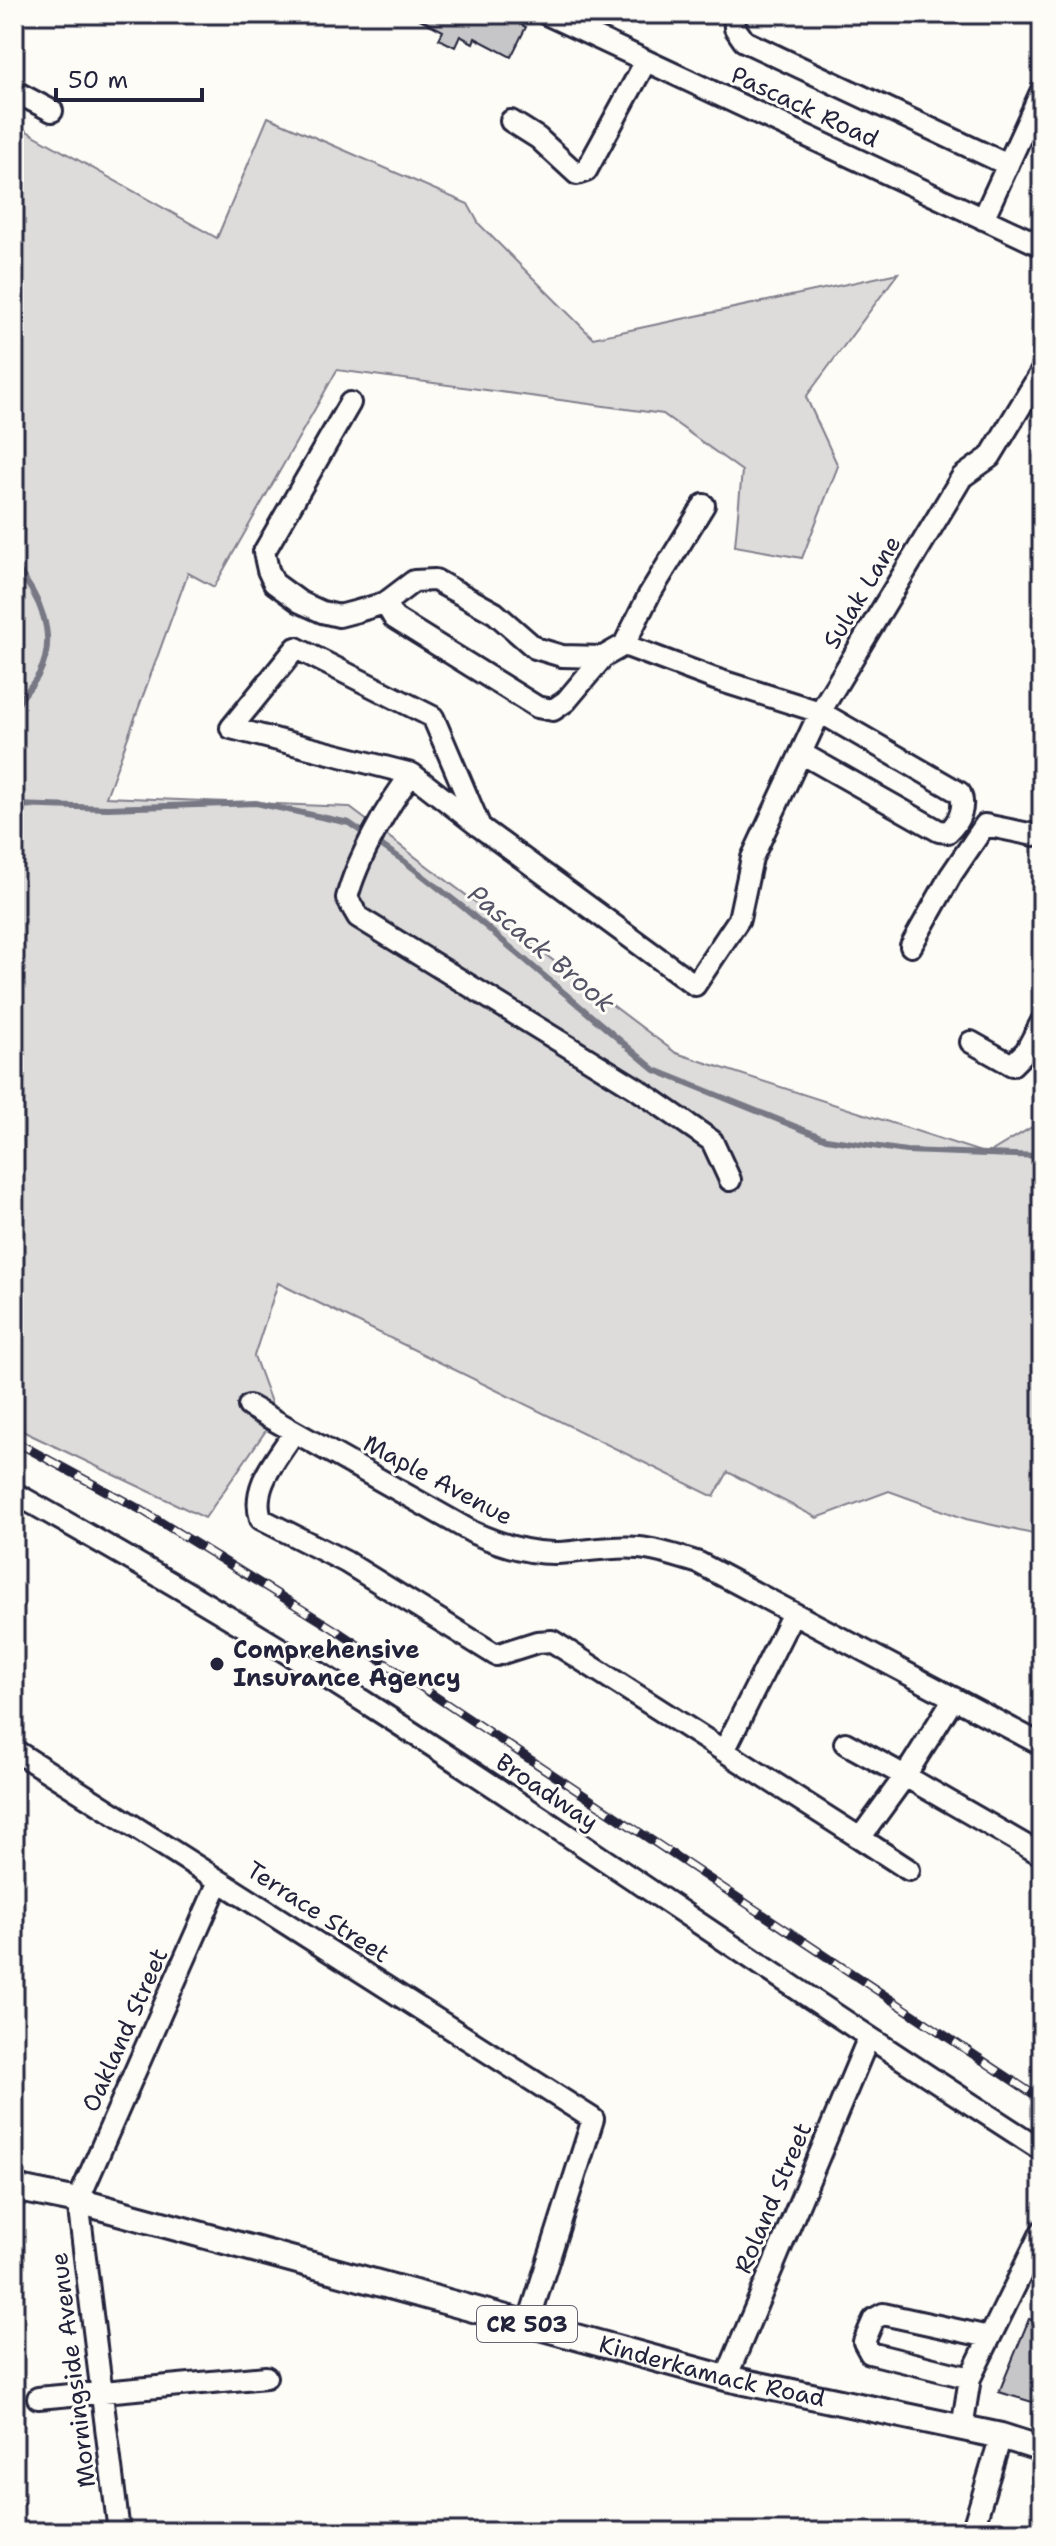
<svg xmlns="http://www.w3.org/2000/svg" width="1056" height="2546" viewBox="0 0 1056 2546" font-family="'Shantell Sans',sans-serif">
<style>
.green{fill:#dddcdb;stroke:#807f8b;stroke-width:2}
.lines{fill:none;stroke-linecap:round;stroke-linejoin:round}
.stream{stroke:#787885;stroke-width:6}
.building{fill:#c6c6c8;stroke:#22223b;stroke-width:2}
.minor-casing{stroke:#22223b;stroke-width:26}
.major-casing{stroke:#22223b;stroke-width:30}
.minor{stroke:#fdfcf7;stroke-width:20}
.major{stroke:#fdfcf7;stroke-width:24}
.rail-casing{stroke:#22223b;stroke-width:9}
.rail{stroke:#fdfcf7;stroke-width:6;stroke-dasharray:18;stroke-linecap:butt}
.poi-dot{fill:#22223b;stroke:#fdfcf7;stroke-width:3}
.labels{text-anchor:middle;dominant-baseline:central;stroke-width:6;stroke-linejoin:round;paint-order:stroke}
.shield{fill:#fdfcf7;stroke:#646373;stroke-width:2}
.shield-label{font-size:22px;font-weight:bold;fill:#22223b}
.street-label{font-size:24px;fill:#22223b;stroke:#fdfcf7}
.poi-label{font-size:24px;font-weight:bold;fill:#22223b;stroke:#fdfcf7;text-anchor:start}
.water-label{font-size:26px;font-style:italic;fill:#545466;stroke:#fdfcf7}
</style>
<rect width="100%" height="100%" fill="#fdfcf7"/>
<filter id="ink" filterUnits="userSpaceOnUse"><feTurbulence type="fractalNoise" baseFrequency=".0125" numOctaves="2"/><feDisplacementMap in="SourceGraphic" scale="16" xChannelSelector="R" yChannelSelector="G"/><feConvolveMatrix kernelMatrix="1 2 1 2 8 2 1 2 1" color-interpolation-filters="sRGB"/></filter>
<g filter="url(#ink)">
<!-- green -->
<path class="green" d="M268,117l200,87 11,20 114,114 305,-65 -92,124 32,69 -36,92 -67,-12 7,-75 -79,-57 -326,-44 -123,217 -26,-14 -82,224 243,10 327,246 311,101 55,-33v415l-76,-17 -77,-28 -72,27 -89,-46 -14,25 -436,-214 -24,73 22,60 -71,102 -191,-91v-1303l203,114z"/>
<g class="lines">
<!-- stream -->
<path class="stream" d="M14,565c25,30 45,71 25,109 -7,13 -19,23 -25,37
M14,805l94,3 148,-5 93,20 55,38 60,47 191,162 171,69 80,12 136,5"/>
</g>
<!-- building -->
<path class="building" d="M410,14h66l18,9 6,-9 26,13 -15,30 -36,-19 -2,5 -13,-7 -5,11 -16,-8 4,-8z
M1029,2319l13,4v82l-43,-13z"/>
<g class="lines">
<defs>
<path id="minor" d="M546,14l496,232
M734,14l1,14 9,13 264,124
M14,91l38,20
M511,121l27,17 39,36 9,-3 60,-110
M983,219l59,-129
M350,403l-86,149 4,18 6,13 26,19 22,10 17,4 19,-5 27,-8 29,-22 21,-1 60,33 40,35 27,8 41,1
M385,603l9,15 143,89 16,3 13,-9 37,-44 21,-12 91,34 105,33 140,81c6,14 -1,29 -12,39l-9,-1 -138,-78
M624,645l25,-50 55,-90
M412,774c-24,29 -56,88 -65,124l11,19 279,172 75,52 18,39
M480,827l-47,-110 -137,-69 -65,80 181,46 68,53 215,158 44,-66 13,-61 68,-146 142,-235 28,-20 52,-86
M911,946l40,-71 34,-50 49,10
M971,1042l41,23 14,-14 16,-30
M249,1406l225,127c27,12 55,21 84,20 27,-1 54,-8 81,-5 21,2 40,9 60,15l343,182
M294,1432c-16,26 -44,54 -33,87l85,43 150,93 41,-13 15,-1 308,197
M14,1493c123,69 245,140 363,217 224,144 441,297 665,440
M845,1743l60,33 49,-78
M14,1750l579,369 -65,205
M724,1751l69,-138
M909,1870l-49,-32 45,-62 137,79
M726,2378l142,-339
M970,2378l-100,-25 -6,-11 10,-23 9,-5 106,23
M38,2398l228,-21
M962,2428l8,-50 72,-147
M119,2532l-41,-331 141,-320
M972,2532l29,-96"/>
<g id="major">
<path id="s1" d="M14,2188l64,13 648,177 275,58 41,13"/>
</g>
</defs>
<!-- minor casing -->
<use href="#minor" class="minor-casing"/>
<!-- major casing -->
<use href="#major" class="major-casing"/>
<!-- minor -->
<use href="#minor" class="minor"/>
<!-- major -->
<use href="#major" class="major"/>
<defs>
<path id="rail" d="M14,1441l129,70 191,118 708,471"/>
</defs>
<!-- rail casing -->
<use href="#rail" class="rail-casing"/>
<!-- rail -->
<use href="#rail" class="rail"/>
</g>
</g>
<!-- markers -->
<circle class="poi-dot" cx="217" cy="1664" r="8"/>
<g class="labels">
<!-- shield labels -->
<rect class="shield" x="477" y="2306" width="100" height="36" rx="6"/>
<g class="shield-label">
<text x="527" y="2324">CR 503</text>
</g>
<!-- street labels -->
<g class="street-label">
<text transform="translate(805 107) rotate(25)">Pascack Road</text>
<text transform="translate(862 592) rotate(-59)">Sulak Lane</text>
<text transform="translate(438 1480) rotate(28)">Maple Avenue</text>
<text transform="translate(547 1792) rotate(34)">Broadway</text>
<text transform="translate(318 1912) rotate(33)">Terrace Street</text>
<text transform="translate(125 2030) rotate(-66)">Oakland Street</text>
<text transform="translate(773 2198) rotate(-67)">Roland Street</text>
<text transform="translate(73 2370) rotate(-97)">Morningside Avenue</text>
<text stroke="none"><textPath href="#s1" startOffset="722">Kinderkamack Road</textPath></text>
</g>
<!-- poi labels -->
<g class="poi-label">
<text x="233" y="1650">Comprehensive<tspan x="233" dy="28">Insurance Agency</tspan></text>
</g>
<!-- water labels -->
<g class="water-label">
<text transform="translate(542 948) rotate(40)">Pascack Brook</text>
</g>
</g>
<!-- margin -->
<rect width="1056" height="2546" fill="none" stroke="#fdfcf7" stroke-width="48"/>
<rect x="24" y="24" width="1008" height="2498" fill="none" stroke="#22223b" stroke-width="3" filter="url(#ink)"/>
<!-- scale -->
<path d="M56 88v12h146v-12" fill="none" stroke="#22223b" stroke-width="4"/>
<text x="68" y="88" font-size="24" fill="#22223b" stroke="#fdfcf7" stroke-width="6" paint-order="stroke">50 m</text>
</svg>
